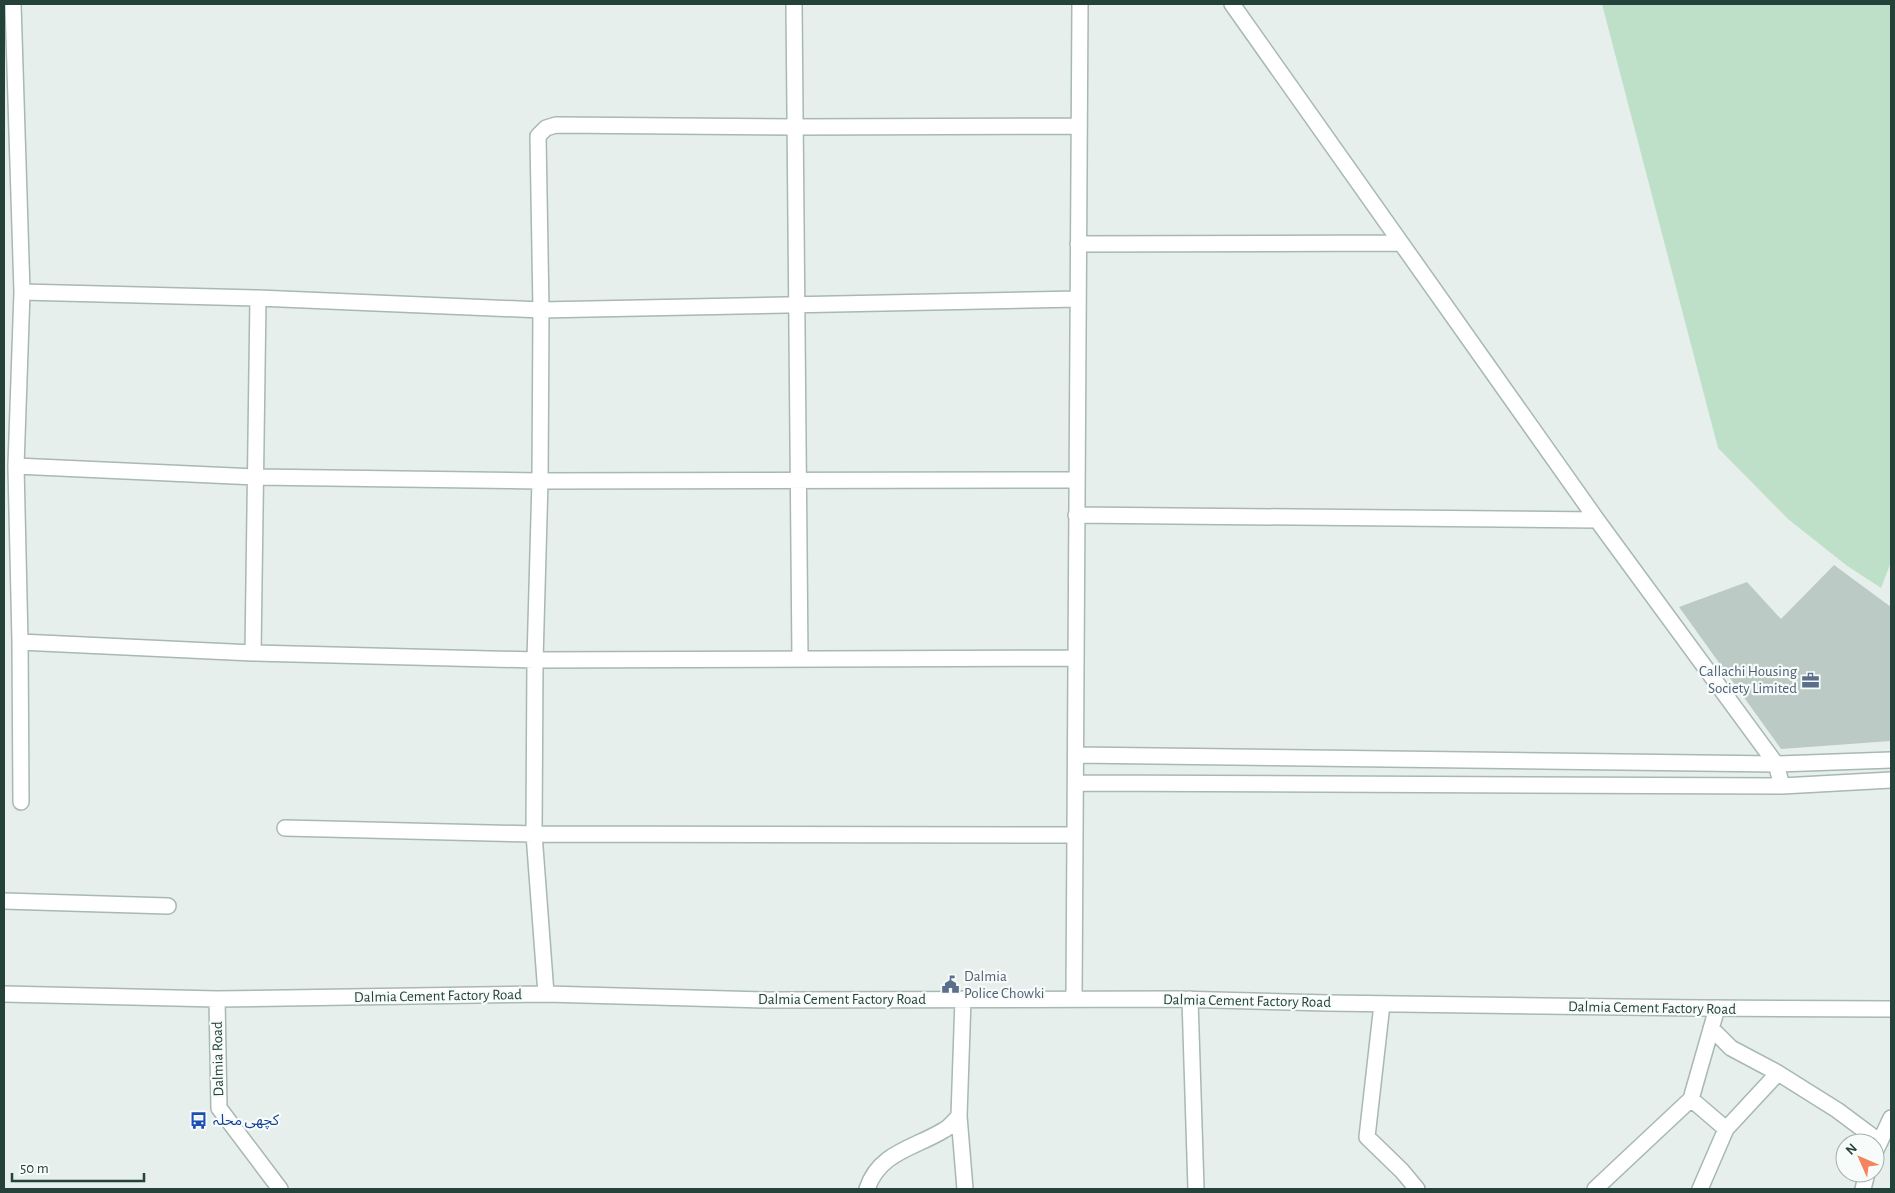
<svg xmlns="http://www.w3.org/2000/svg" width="1895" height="1193" viewBox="0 0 1895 1193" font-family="'Alegreya Sans','Noto Sans Arabic',sans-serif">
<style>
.green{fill:#bfe0c8}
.building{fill:#bbcac4}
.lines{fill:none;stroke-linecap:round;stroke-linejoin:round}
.minor-casing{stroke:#a8b8b2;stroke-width:18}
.minor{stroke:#fff;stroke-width:15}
.labels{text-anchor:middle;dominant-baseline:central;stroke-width:4.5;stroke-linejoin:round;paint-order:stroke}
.service-label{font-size:15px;fill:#4e5e75;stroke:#f7fbf9;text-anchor:end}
.street-label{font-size:15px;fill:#24423a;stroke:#f7fbf9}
.transit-label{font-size:15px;fill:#164399;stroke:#f7fbf9;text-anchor:start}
</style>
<rect width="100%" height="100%" fill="#e6efeb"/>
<!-- green -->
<path class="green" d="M1602,4h289v558l-10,26 -35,-23 -58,-46 -70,-71z"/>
<!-- building -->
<path class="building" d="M1834,565l57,42v134l-110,8 -102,-142 68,-25 34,37z"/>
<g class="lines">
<defs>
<path id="minor" d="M13,4l9,288 -6,174 4,176 1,160
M794,4l6,655
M1232,4l365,516 179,244 6,22
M1078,244l323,-1
M22,292l236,6 283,12 537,-11
M16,466l240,11 284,4 537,-1
M1076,515l521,5
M20,642l233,11 282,7 540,-2
M253,653l5,-355
M1076,755l700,9 115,-4
M1076,783l706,3 109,-6
M285,828l249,6 540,1
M4,901l164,5
M4,994l213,5 329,-5 221,6 409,-1 152,4 371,5 192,1
M546,994l-12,-160 1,-174 5,-179 1,-171 -3,-174 8,-8 10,-3 239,2 284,-1
M217,999l2,109 61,81
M963,999l-4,117 6,73
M1074,999l6,-995
M1190,999l6,190
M1382,1004l-15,133 35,34 15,18
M1711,1028l20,20 47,25 59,37 43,32
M1691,1099l35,30
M1876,1150l15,-32
M867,1189c12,-37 48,-41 77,-59 6,-3 10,-9 15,-14
M1595,1189l96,-90 26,-91
M1700,1189l26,-60 52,-56
M1863,1189l4,-16"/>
</defs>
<!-- minor casing -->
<use href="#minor" class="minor-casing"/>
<!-- minor -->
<use href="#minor" class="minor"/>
</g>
<!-- icons -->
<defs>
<symbol id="office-bare" viewBox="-9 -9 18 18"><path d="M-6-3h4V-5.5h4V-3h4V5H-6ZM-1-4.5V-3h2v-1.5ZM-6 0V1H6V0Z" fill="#5c6f8a" stroke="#f7fbf9" stroke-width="2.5" paint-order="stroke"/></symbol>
<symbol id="civic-bare" viewBox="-9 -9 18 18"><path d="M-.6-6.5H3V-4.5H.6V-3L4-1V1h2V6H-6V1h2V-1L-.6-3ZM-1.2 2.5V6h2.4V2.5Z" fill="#5c6f8a" stroke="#f7fbf9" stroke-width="2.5" paint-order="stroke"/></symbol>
<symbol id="bus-bare" viewBox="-9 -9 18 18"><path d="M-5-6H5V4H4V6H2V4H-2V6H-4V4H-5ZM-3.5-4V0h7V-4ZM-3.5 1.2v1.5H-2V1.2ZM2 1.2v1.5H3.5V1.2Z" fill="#1a4fb4" stroke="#f7fbf9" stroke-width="2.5" paint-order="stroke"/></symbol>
</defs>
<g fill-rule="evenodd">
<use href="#office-bare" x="1798" y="668" width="25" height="25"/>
<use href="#civic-bare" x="938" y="972" width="25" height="25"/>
<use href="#bus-bare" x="186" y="1108" width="25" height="25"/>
</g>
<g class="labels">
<!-- service labels -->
<g class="service-label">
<text x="1797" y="671">Callachi Housing<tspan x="1797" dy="17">Society Limited</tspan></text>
<text x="964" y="976" text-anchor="start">Dalmia<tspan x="964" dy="17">Police Chowki</tspan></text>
</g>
<!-- street labels -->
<g class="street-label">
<text transform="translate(438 996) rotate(-1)">Dalmia Cement Factory Road</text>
<text x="842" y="999">Dalmia Cement Factory Road</text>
<text transform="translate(1247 1001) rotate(1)">Dalmia Cement Factory Road</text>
<text transform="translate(1652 1008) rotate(1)">Dalmia Cement Factory Road</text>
<text transform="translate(218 1059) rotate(-91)">Dalmia Road</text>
</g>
<!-- transit labels -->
<g class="transit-label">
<text x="213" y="1120">کچھی محلہ</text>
</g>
</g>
<!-- border -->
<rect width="1895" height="1193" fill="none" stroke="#24423a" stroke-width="10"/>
<!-- north arrow -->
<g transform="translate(1860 1158) rotate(315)"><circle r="24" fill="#f7fbf9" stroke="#a3b1ad"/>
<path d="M0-4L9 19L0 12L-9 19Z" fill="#f4845f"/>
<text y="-8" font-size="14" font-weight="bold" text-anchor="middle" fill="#24423a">N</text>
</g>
<!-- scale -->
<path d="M12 1173v8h132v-8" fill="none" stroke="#24423a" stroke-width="2.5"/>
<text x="20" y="1173" font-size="15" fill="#24423a" stroke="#f7fbf9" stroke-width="4" paint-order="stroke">50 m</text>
</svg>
